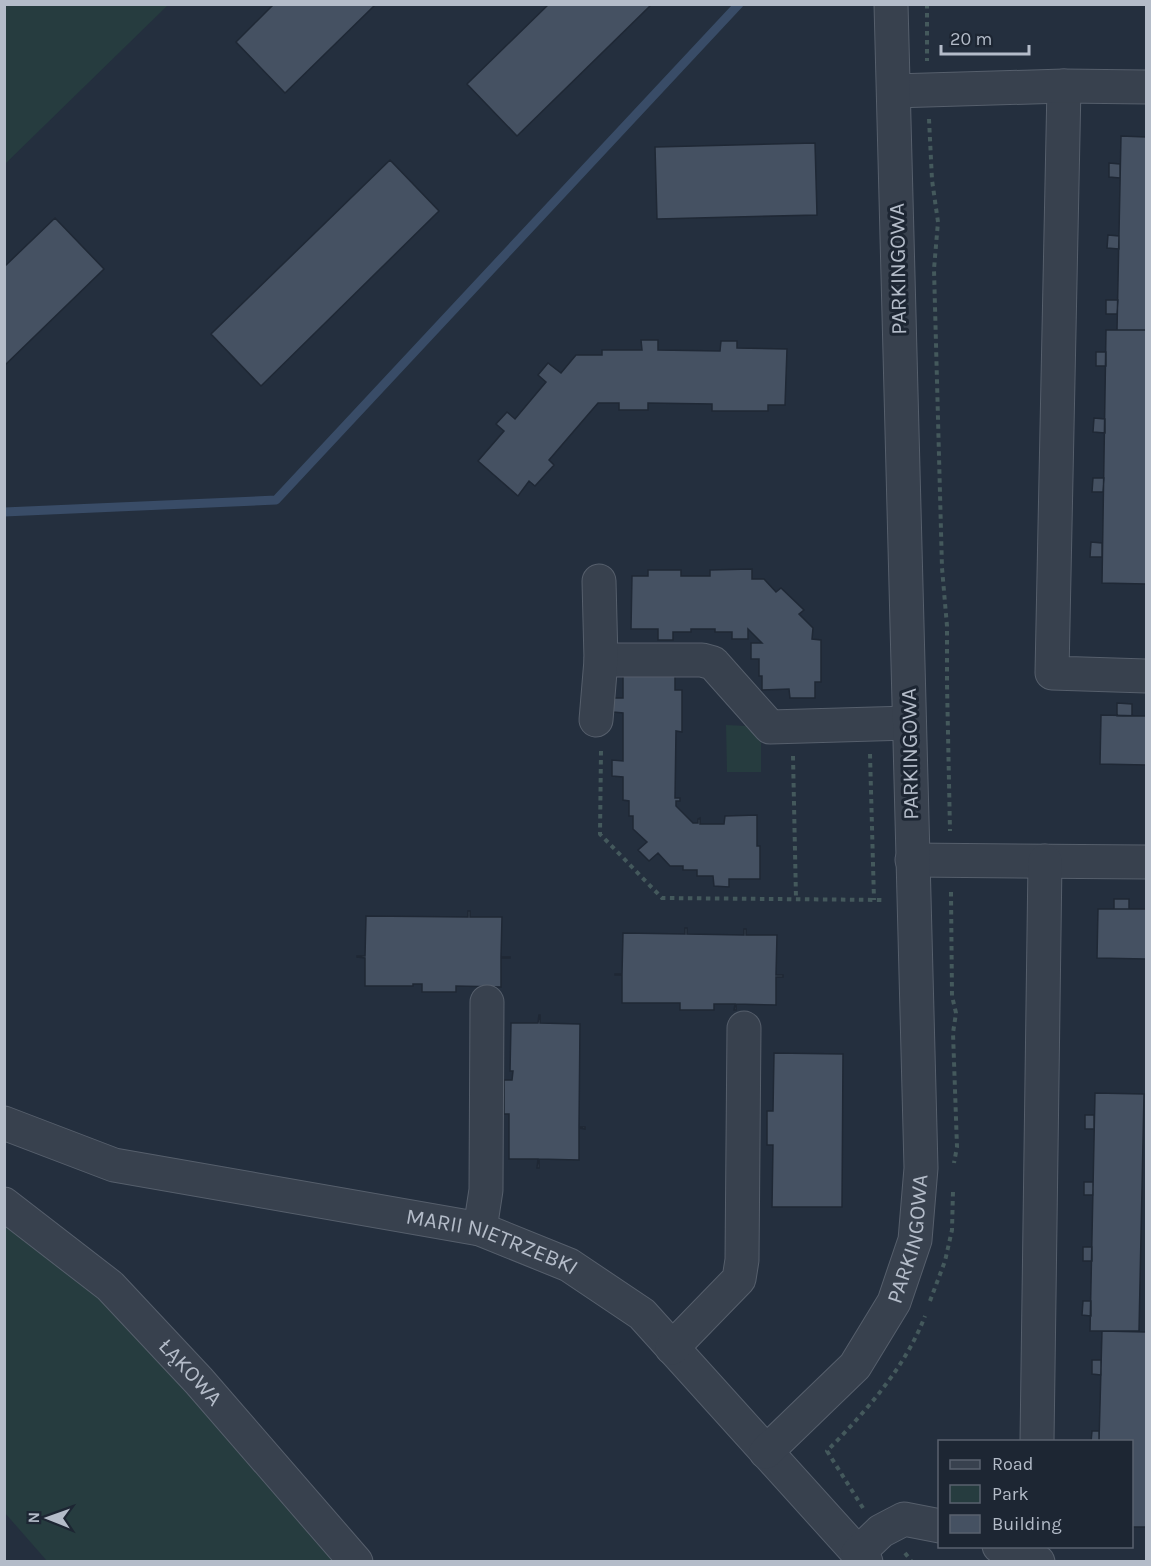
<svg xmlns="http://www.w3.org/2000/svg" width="1151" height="1566" viewBox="0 0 1151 1566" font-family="Karla,sans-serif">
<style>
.green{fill:#263c3f}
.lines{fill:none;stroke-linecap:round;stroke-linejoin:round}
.stream{stroke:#394c67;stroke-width:9}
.building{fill:#455162;stroke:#1f2835;stroke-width:1.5}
.minor-casing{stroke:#565f6c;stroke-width:35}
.path{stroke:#44595c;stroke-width:4;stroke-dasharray:4.5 4.5;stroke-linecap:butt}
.minor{stroke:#38414e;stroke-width:33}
.labels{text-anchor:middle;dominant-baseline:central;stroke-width:6;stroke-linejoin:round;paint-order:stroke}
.street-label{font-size:22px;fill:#b4bcc9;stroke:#1d2633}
</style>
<rect width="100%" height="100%" fill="#242f3e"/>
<!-- green -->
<path class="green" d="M5,4h163v1l-163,159z
M726,725l21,1 14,17v29h-34z
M4,1217l104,83 229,261h-290l-42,-48z"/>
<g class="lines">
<!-- stream -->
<path class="stream" d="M4,512l272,-12 463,-496"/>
</g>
<!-- building -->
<path class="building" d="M274,4h102l-91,89 -49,-51z
M549,4h103l-135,132 -50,-52z
M1121,136l25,1v193h-29z
M815,143l2,72 -160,4 -2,-72z
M390,160l49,51 -178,175 -50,-52z
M1109,163l11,1v14l-11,-1z
M55,218l49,51 -100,97v-99z
M1108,235l11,1v13l-12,-1z
M1106,300h12l-1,14h-11z
M1106,330h40v254l-44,-1z
M641,340h17v10l62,1 1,-10h16v7l50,1 -2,56h-17v6h-56v-7l-64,-1v7h-29v-7h-21l-49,57 5,5 -19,21 -6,-5 -11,15 -40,-35 26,-30 -8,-7 11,-12 8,7 31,-37 -8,-7 10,-12 13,10 15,-18h26v-5h40z
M1096,352h10v14h-10z
M1094,418l11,1v14l-12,-1z
M1093,478h11l-1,14h-11z
M1091,542l11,1v14h-12z
M752,569v10h12l12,13 5,-4 23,22 -5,4 14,14 -1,11 9,1v42h-6v16h-25l-1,-9 -27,1v-14h-3v-17h-8v-16h11l-14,-14v10h-16v-7h-17v-3h-24v3h-18v8h-15v-11h-27l1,-53h16v-6h33v6h29v-6z
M623,674h52v16h7v42l-6,-1 -1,67h5v3h-4v5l17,17h5v-4l2,-1v6h24l1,-8 32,-1v31h3v33h-31v8l-15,-1 -1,-10h-16v-6h-14v-4h-13l-12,-13 -9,8 -11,-11 9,-8 -14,-13v-13h-4v-15l-6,-1v-23l-11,-1v-16l11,1v-48l-10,-1v-14h10z
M1117,703l15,1v12h-15z
M1101,715l45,1v49l-46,-1z
M1114,899h15v10h-15z
M1098,909h48v50l-49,-1z
M468,911h2v6h32l-1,40h9v1h-9v29l-45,-1v6h-34v-8h-9v2h-48v-28l-8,-1v-1h8l1,-40 102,1z
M685,928h2v6l57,1v-6h2v6h31l-1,40h7v2h-7v28l-40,-1v6h-2l1,-6h-21v6h-34v-7h-58v-28h-7v-1h7l1,-41 62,1z
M539,1015h1v8l40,1 -1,103h6v2l-6,-1v32l-40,-1v9h-2l1,-9h-29v-45h-5v-34h8l1,-9h-3l1,-48h27z
M774,1053l69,1 -1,153h-70l1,-62h-6v-34h6z
M1095,1093l49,1 -5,237h-49z
M1085,1115h9v14h-9z
M1084,1182h9v13h-9z
M1083,1247h9v14h-9z
M1083,1301h8v15l-9,-1z
M1102,1331l44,1v195h-14v-85h-33z
M1092,1360h9v15l-9,-1z
M1092,1431h7v11h-8z"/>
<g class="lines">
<defs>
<g id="minor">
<path d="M1064,86l-12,587 94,3"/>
<path d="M894,91l170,-5 82,1"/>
<path d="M601,660h101l11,3 57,64 139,-4"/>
<path d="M596,720l5,-60 -2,-79"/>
<path d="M912,860l234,2"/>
<path id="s1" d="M4,1123l110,42 366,64 89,36 73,49 224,248"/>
<path id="s2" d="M4,1204l106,82 89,95 157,181"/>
<path d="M480,1229l6,-39 1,-188"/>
<path d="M672,1348l67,-69 3,-19 2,-232"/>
<path d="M1037,1442l8,-581"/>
<path id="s3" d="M766,1452l89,-86 39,-64 21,-62 6,-72 -30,-1164"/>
<path d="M999,1546l39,16"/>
<path d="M858,1553l23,-22 23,-12 36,7"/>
</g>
</defs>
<!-- minor casing -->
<use href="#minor" class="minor-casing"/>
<!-- path -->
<path class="path" d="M927,4v57
M929,119l3,61 6,42 -4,47 8,299 5,58v58l3,147
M601,751l-1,83 62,64 222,2
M870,754l4,146
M793,756l3,143
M951,892l1,104 4,17 -3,20 4,114 -3,16
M930,1301l15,-40 7,-31 1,-39
M863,1508l-36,-57c39,-40 78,-83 98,-135
M905,1553l7,9"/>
<!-- minor -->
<use href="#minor" class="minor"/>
</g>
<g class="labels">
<!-- street labels -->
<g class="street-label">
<text transform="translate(898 269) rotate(-91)">PARKINGOWA</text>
<text transform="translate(910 754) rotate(-91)">PARKINGOWA</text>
<text stroke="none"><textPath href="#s3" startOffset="264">PARKINGOWA</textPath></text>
<text stroke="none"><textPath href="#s1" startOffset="504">MARII NIETRZEBKI</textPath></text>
<text stroke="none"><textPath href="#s2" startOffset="252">ŁĄKOWA</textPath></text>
</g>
</g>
<!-- border -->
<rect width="1151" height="1566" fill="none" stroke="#b4bcc9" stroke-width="12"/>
<!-- legend -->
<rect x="938" y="1440" width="195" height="108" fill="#1d2633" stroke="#59626f" stroke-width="1.5"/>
<rect x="950" y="1460" width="30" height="9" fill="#38414e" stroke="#59626f" stroke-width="1.5"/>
<text x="992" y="1470" font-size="18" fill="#b4bcc9">Road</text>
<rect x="950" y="1485" width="30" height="18" fill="#263c3f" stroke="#59626f" stroke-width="1.5"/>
<text x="992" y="1500" font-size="18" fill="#b4bcc9">Park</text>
<rect x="950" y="1515" width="30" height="18" fill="#455162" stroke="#59626f" stroke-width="1.5"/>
<text x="992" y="1530" font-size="18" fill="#b4bcc9">Building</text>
<!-- north arrow -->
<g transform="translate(48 1518) rotate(271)" stroke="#1d2633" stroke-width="4.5" paint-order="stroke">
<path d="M0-4.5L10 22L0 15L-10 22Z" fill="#b4bcc9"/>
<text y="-9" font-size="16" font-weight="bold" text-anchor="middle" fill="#b4bcc9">N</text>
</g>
<!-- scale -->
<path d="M941 45v9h88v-9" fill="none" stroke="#b4bcc9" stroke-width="3"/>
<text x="950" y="45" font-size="18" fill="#b4bcc9" stroke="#1d2633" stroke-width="4.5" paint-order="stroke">20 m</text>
</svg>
